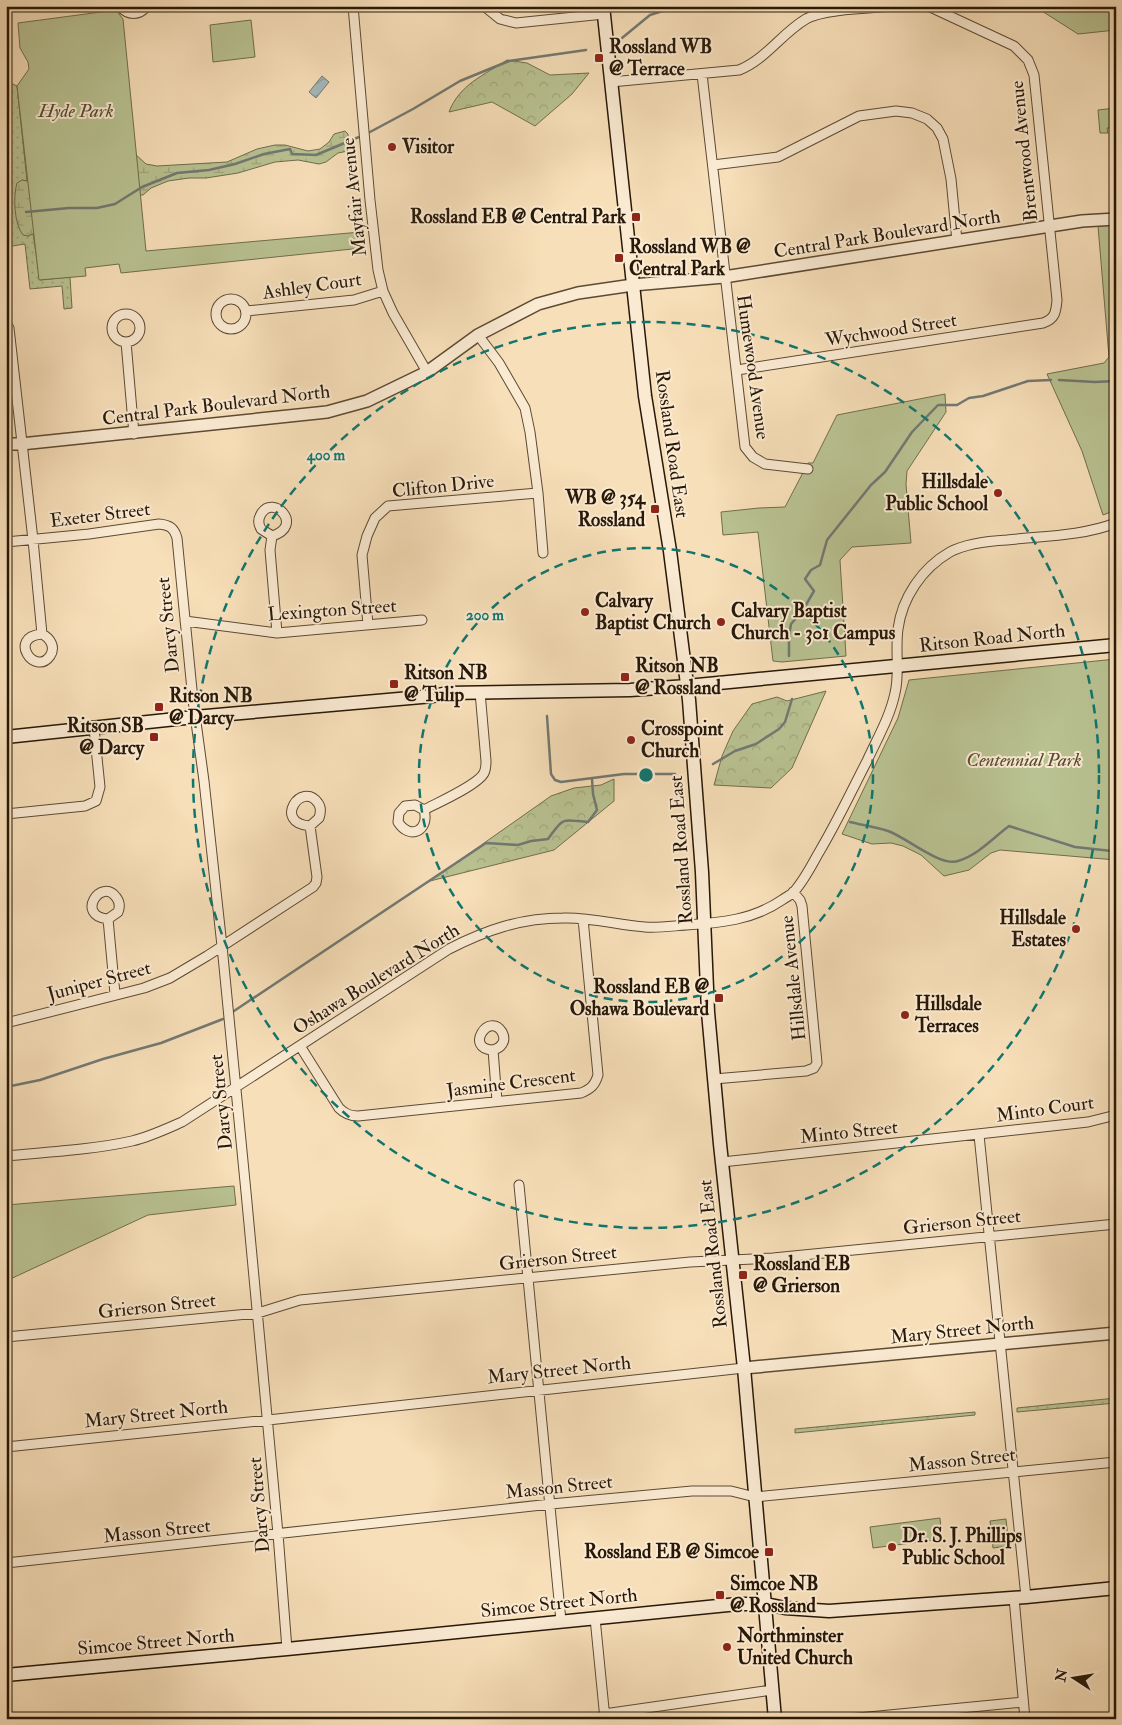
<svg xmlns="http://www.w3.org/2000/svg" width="1122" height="1725" viewBox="0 0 1122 1725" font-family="'IM FELL Double Pica',serif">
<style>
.grass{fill:url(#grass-dots);stroke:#706d4d}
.forest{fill:url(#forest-crowns);stroke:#706d4d}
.wetland{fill:url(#wetland-marsh);stroke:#706d4d}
.park{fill:#b9c292;stroke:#706d4d}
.water{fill:url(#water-waves);stroke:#727973}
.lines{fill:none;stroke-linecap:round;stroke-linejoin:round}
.stream{stroke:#727973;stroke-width:2.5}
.minor-casing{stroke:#5c4a34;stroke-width:11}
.tertiary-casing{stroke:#5c4a34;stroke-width:14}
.secondary-casing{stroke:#281808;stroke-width:15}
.minor{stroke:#faead2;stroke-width:9}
.tertiary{stroke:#faead2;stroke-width:11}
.secondary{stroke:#faead2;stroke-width:12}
.ring{fill:none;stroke:#0f766e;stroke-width:2.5;stroke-dasharray:9 6}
.poi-dot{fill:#8f2418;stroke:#faead2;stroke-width:2}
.labels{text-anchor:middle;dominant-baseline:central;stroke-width:4;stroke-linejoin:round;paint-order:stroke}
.poi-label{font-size:19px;font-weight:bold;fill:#281808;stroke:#faead2;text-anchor:start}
.park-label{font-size:19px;font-style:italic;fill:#544b31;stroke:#faead2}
.street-label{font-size:19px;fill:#281808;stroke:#faead2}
.centre{fill:#0f766e;stroke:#faead2;stroke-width:2.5}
.ring-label{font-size:15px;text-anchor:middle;font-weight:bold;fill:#0f766e;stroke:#faead2;stroke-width:4;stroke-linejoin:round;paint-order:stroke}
</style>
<defs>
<pattern id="grass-dots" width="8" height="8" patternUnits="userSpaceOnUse" patternTransform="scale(1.25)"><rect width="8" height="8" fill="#b9c292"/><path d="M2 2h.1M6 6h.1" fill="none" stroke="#9fa67c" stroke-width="1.8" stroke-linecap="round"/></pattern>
<pattern id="forest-crowns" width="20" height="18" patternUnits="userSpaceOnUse" patternTransform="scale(1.25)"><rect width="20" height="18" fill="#b9c292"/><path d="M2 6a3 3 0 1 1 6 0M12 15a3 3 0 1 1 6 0" fill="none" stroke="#9fa67c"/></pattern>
<pattern id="wetland-marsh" width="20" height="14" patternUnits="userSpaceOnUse" patternTransform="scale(1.25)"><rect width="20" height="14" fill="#b9c292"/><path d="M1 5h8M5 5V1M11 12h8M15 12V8" fill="none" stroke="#9fa67c"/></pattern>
<pattern id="water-waves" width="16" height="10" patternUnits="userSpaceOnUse" patternTransform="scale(1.25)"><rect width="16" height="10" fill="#a3b9bb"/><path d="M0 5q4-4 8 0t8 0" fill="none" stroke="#8c9e9f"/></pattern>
</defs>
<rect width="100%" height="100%" fill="#f7dfb9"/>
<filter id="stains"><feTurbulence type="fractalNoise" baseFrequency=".004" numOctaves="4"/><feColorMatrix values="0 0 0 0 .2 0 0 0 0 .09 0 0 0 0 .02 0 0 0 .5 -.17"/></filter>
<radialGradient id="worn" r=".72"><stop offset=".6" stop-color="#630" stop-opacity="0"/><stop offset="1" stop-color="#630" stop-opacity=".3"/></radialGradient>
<!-- grass -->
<path class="grass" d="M6,81l11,5 10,95 -5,-1 6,56 5,-3 7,47 30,-3 2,31 -8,1 -2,-23 -32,3 -5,-45 -19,3z
M1116,1398v5l-99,9v-4z
M975,1412v3l-180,18v-4z"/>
<!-- forest -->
<path class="forest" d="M507,60l20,3 23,12 39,-2 -17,21 -37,32 -43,-24 -43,10c10,-27 35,-37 58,-52z
M826,691l-34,77 -21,20 -57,-3 8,-29 11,-25 19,-27 25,-7 10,4z
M614,779v22l-60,49 -124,31 121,-85 23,-8 27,-3z"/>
<!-- wetland -->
<path class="wetland" d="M345,131l3,3v17l-10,2 -12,9 -7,2 -21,-4 -23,2 -37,11 -32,5h-17l-21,3 -17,7 -8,7h-7l-108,41 -5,-1c-9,-11 -10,-39 -6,-52l5,-3 5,1 107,-28 12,11 11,2 70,-4 30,-13 18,-4h10l23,6 12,-2 9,-7 5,-8z"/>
<!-- park -->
<path class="park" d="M1034,6h82v24l-38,4z
M116,10l7,9 23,232 215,-19 1,16 -241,25 -2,-9 -34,4 1,8 -47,4 -22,-194 12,-17 -1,-7 -8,-14 -2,-25z
M251,20l4,37 -42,5 -3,-37z
M1116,108v20h-9l1,5h-8l-2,-23z
M1116,225v285l-13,5 -21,-64 -35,-77 57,-11 5,-6 -11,-131z
M945,394l1,18 -39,59 -1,13 5,59 -59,4 -12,13 6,96 -64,6 -9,-1 -15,-129 -35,3 -2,-23 38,-4 26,-1 23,-44h5l24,-48z
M1116,659v201l-116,-10 -9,3 -22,17 -25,6 -23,-21 -18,-9 -12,-3 -19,1 -30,-10 56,-116 11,-38z
M234,1186l2,19 -88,10 -142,66v-76z
M940,1518l2,21 -69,9 -3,-21z
M1006,1519l3,27 -16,2 -3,-27z"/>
<!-- water -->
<path class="water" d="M322,76l7,6 -13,16 -7,-6z"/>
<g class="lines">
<!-- stream -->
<path class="stream" d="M622,38l28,-23 28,-9
M370,132l43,-23 47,-28 49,-20 77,-11
M26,212l43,-4h28l18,-4 27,-17 35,-14 32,-3 26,-6 29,-10 26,-5 2,5 24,1 43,-18
M1059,380l36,2 21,-1
M789,656v-20l2,-12 12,-14 11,-19 -9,-12 6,-9 9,-5 7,-25 44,-55 14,-13 27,-40 26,-27h19l12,-7 14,-2 45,-15 23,-1
M547,716l4,58 4,6 6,2 63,-8h51
M713,764l22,-13 21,-7 23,-15 6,-7 7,-23
M850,822c12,3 26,5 38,9 18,6 52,36 70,30 20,-6 35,-23 51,-35l66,21 37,4 4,-1
M234,1011l252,-168 32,2 13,-4 17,-2c16,-23 14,-19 40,-17l9,-12 -4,-16 -1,-15
M6,1087l34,-7 63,-21 58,-16 62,-24"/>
<defs>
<path id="minor" d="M120,6c8,10 19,10 27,0
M353,6l17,194 8,70 5,21 10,22 34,59
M484,6l16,13 16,4 88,-9
M702,74l43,373 8,10 12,7 43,5
M611,82l128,-12c26,-10 43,-37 67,-51 17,-10 66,-11 87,-13
M713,165l65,-8 81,-41 37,-5 16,2 15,6 10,9 6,11 8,40 6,62
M216 314a15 15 0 1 1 30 0a15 15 0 1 1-30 0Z
M246,311l108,-11 29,-9
M112 328a14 14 0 1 1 28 0a14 14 0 1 1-28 0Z
M6,324l3,4 24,212 9,94c8,4 14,13 8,22 -15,21 -43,-19 -8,-22
M478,335l21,28 26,45 5,24 8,61 5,60
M126,342l8,92
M737,370l306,-47c12,-4 13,-11 14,-23l-23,-225 -6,-15 -14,-14 -86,-40
M272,536l-11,-7c-3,-5 -3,-10 0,-15 12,-21 44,12 11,22l-2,14 7,83
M6,542l83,-8 70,-10c11,1 15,4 18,14l16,162 11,81 18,165 24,246 32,342 9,115
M185,621l92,12 145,-13
M368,625l-6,-70 5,-19 8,-18 13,-12 150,-13
M424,810c6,20 -14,31 -26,12l1,-9 6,-7 10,-1 9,5c13,-7 54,-25 60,-37 2,-4 2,-8 2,-12l-6,-69
M6,814l79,-8 11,-5 4,-14 -6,-59
M108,919c-33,-3 -7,-42 8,-22 4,5 4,10 2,15l-10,7 7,75
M6,1023l138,-35 26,-10 37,-22 106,-69 3,-4 1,-6 -7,-51 9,-8c2,-6 2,-11 -1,-15 -16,-23 -46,20 -8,23
M300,1046l39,62c6,6 11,8 19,8l223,-23c10,-4 14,-8 17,-18l-15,-156
M493,1050c-29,-1 -4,-39 9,-18 5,9 -1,16 -9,18l4,51
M714,1079l92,-8 8,-3 3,-5 -15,-157 -2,-6 -7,-8
M979,1135l47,462
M6,1156c42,-4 85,-6 126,-15 17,-4 34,-12 50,-19l267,-173c37,-19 72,-31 114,-31 28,-1 54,7 82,9 13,1 27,-1 41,-2 34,-2 67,-5 96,-25 3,-2 8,-5 11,-7 10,-11 18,-26 25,-39 18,-30 33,-62 49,-93 10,-22 23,-44 28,-68 5,-20 0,-43 3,-64 4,-31 24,-61 52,-77 17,-9 38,-11 57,-12 36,-4 75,-4 109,-17
M722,1162l366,-40 28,-7
M519,1185l42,436
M6,1337l252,-24 42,-13 390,-38 83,-4 343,-34
M6,1447l262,-27 476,-52
M6,1563l545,-59 141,-13h39l24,6 361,-35
M1014,1598l11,121
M595,1618l10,101
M604,1714l168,-24
M848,1719l175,-17"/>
<path id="tertiary" d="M6,444h15l306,-32 40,-11 60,-29 51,-37 60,-31 40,-11 55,-8 91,-8 358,-56 34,-2
M744,1368l372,-35"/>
<path id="secondary" d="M603,6l42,390 25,155 19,149 13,172 6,140 12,132 24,224 31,351
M6,737l189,-20 238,-21 15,-3 182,-3 57,-4 429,-41
M6,1675l281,-26 451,-45h28l19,4 44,3 197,-14 90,-9"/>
</defs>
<!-- minor casing -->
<use href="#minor" class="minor-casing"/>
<!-- tertiary casing -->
<use href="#tertiary" class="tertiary-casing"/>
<!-- secondary casing -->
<use href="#secondary" class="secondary-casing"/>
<!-- minor -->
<use href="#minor" class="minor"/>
<!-- tertiary -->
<use href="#tertiary" class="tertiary"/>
<!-- secondary -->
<use href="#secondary" class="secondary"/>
</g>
<!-- distance rings -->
<g class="ring">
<circle cx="646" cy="775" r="227"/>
<circle cx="646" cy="775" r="453"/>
</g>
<!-- markers -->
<g class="poi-dot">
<rect x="594" y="53" width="10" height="10" rx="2.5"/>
<circle cx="392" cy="147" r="5"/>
<rect x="631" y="212" width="10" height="10" rx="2.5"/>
<rect x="614" y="253" width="10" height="10" rx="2.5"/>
<circle cx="998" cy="493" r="5"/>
<rect x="650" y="504" width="10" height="10" rx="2.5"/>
<circle cx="585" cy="612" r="5"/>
<circle cx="721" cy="622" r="5"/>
<rect x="620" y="672" width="10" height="10" rx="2.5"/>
<rect x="389" y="679" width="10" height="10" rx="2.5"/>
<rect x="154" y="702" width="10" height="10" rx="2.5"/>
<rect x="149" y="732" width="10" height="10" rx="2.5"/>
<circle cx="631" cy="740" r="5"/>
<circle cx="1076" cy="929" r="5"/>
<rect x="714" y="993" width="10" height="10" rx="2.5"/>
<circle cx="905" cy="1015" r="5"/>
<rect x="738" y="1270" width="10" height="10" rx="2.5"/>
<circle cx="892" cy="1547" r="5"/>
<rect x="764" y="1547" width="10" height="10" rx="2.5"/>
<rect x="715" y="1590" width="10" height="10" rx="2.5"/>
<circle cx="727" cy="1647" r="5"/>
</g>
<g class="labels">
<!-- poi labels -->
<g class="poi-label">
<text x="609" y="47">Rossland WB<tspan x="609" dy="22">@ Terrace</tspan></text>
<text x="402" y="147">Visitor</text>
<text x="626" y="217" text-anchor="end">Rossland EB @ Central Park</text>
<text x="629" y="247">Rossland WB @<tspan x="629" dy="22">Central Park</tspan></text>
<text x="988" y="482" text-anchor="end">Hillsdale<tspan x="988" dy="22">Public School</tspan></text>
<text x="645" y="498" text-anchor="end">WB @ 354<tspan x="645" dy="22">Rossland</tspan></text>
<text x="595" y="601">Calvary<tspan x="595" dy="22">Baptist Church</tspan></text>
<text x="731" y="611">Calvary Baptist<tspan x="731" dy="22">Church - 301 Campus</tspan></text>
<text x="635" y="666">Ritson NB<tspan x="635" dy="22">@ Rossland</tspan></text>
<text x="404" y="673">Ritson NB<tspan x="404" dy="22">@ Tulip</tspan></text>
<text x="169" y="696">Ritson NB<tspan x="169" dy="22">@ Darcy</tspan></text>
<text x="144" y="726" text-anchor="end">Ritson SB<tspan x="144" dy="22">@ Darcy</tspan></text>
<text x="641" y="729">Crosspoint<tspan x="641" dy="22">Church</tspan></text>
<text x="1066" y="918" text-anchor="end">Hillsdale<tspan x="1066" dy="22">Estates</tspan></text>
<text x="709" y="987" text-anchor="end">Rossland EB @<tspan x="709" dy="22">Oshawa Boulevard</tspan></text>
<text x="915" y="1004">Hillsdale<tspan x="915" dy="22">Terraces</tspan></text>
<text x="753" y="1264">Rossland EB<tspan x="753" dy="22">@ Grierson</tspan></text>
<text x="902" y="1536">Dr. S. J. Phillips<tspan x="902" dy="22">Public School</tspan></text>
<text x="759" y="1552" text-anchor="end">Rossland EB @ Simcoe</text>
<text x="730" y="1584">Simcoe NB<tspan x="730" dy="22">@ Rossland</tspan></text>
<text x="737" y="1636">Northminster<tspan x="737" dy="22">United Church</tspan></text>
</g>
<!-- park labels -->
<g class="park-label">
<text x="76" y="111">Hyde Park</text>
<text x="1024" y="760">Centennial Park</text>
</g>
<!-- street labels -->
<g class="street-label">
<text transform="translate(1024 151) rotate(-96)">Brentwood Avenue</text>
<text transform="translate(354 197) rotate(-96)">Mayfair Avenue</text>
<text transform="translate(887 234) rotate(-9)">Central Park Boulevard North</text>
<text transform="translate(312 286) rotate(-8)">Ashley Court</text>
<text transform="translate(891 330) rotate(-9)">Wychwood Street</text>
<text transform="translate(753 367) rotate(82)">Humewood Avenue</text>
<text transform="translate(216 405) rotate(-7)">Central Park Boulevard North</text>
<text transform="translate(672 444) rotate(82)">Rossland Road East</text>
<text transform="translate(443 486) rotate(-6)">Clifton Drive</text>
<text transform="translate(100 515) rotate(-7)">Exeter Street</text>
<text transform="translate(332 610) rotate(-4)">Lexington Street</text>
<text transform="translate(168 625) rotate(-96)">Darcy Street</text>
<text transform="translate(992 638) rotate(-6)">Ritson Road North</text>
<text transform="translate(681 850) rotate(-94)">Rossland Road East</text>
<text transform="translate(793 978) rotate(-96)">Hillsdale Avenue</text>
<text transform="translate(376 979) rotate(-32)">Oshawa Boulevard North</text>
<text transform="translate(99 981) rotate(-15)">Juniper Street</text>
<text transform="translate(511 1083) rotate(-7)">Jasmine Crescent</text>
<text transform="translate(221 1102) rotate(-96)">Darcy Street</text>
<text transform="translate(1045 1109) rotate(-8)">Minto Court</text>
<text transform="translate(849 1132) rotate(-6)">Minto Street</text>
<text transform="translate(962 1222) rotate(-6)">Grierson Street</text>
<text transform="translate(713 1254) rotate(-96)">Rossland Road East</text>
<text transform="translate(558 1258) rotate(-6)">Grierson Street</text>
<text transform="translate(157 1306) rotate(-6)">Grierson Street</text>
<text transform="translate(962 1330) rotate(-6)">Mary Street North</text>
<text transform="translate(559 1370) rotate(-6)">Mary Street North</text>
<text transform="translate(156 1414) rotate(-6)">Mary Street North</text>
<text transform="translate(962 1460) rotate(-6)">Masson Street</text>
<text transform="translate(559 1487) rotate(-6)">Masson Street</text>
<text transform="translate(259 1505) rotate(-95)">Darcy Street</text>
<text transform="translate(157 1531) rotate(-6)">Masson Street</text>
<text transform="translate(559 1603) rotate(-6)">Simcoe Street North</text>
<text transform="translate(156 1642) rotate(-5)">Simcoe Street North</text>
</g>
</g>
<circle cx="646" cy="775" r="8" class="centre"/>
<g class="ring-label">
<text x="326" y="460">400 m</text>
<text x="485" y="620">200 m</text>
</g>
<!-- margin -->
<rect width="1122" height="1725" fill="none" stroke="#f7dfb9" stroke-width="25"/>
<rect x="8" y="8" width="1107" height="1710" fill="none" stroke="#281808" stroke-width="2.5"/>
<rect x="12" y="12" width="1097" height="1700" fill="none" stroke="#281808"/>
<!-- north arrow -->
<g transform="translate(1074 1678) rotate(282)" stroke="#faead2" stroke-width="4" paint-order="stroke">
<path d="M0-4L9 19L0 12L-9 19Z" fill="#281808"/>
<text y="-8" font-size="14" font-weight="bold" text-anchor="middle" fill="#281808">N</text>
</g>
<rect width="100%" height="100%" filter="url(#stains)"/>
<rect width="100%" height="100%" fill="url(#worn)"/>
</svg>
